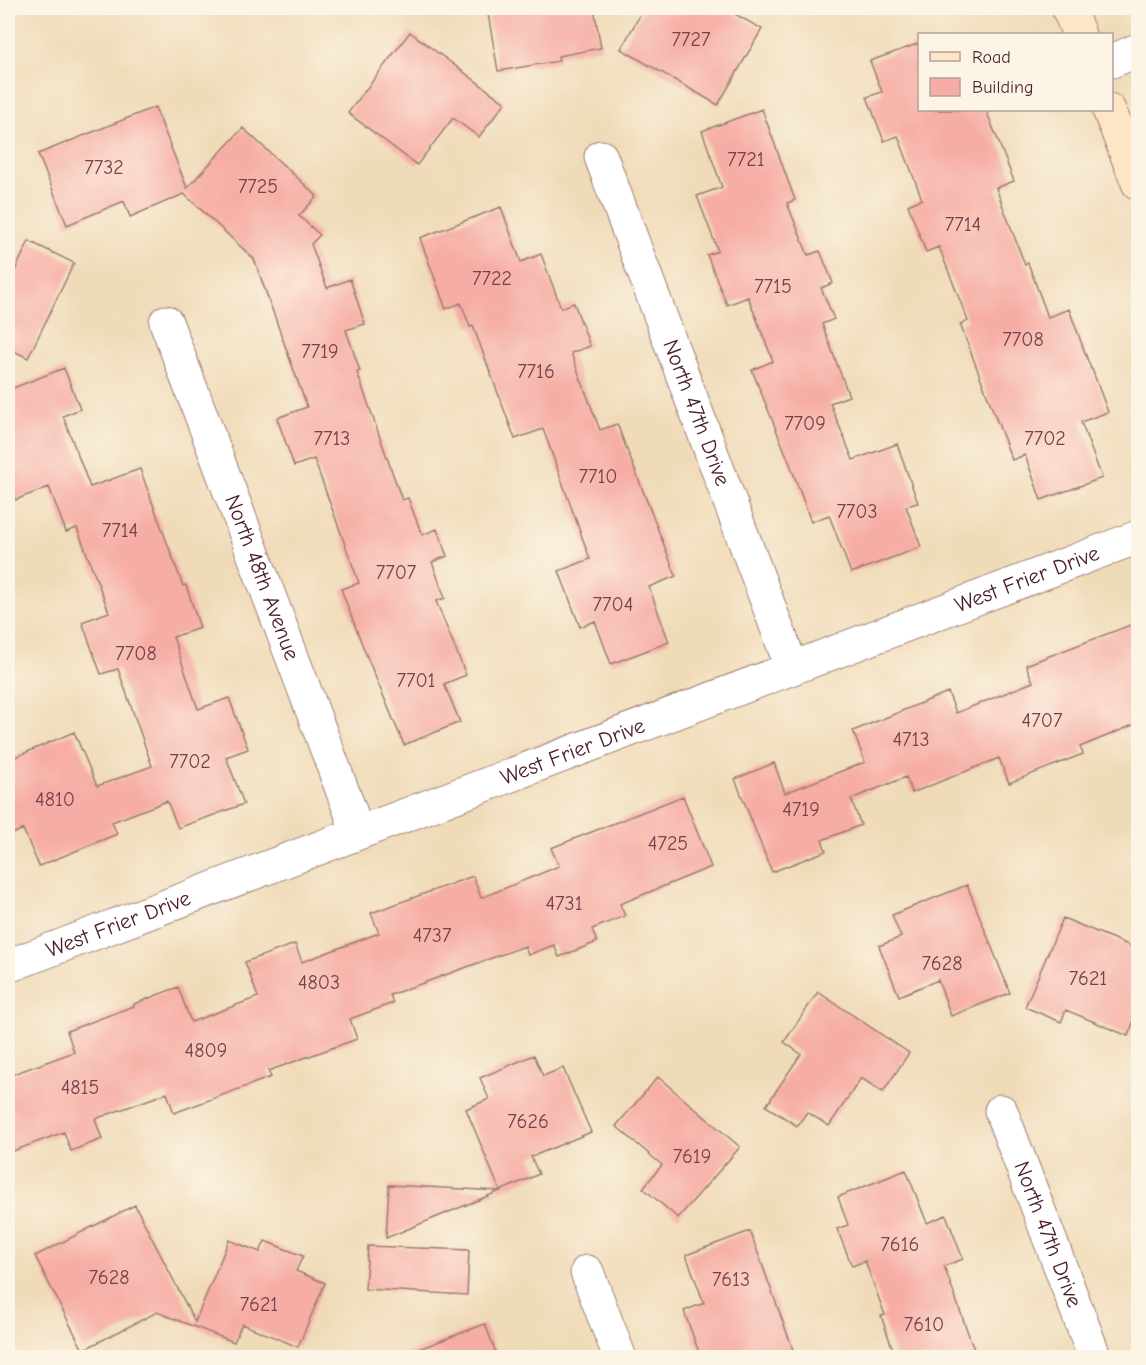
<svg xmlns="http://www.w3.org/2000/svg" width="1146" height="1365" viewBox="0 0 1146 1365" font-family="'Comic Neue',sans-serif">
<style>
.building{fill:#f6ada5}
.lines{fill:none;stroke-linecap:round;stroke-linejoin:round}
.street-casing{stroke:#9d7d72;stroke-width:35}
.secondary-casing{stroke:#9d7d72;stroke-width:35}
.street{stroke:#fff;stroke-width:33}
.secondary{stroke:#fee5c5;stroke-width:33}
.labels{text-anchor:middle;dominant-baseline:central;stroke-width:4.5;stroke-linejoin:round;paint-order:stroke}
.number-label{font-size:20px;fill:#75424a}
.street-label{font-size:22px;fill:#4a1f2b;stroke:#fcf5e5}
</style>
<rect width="100%" height="100%" fill="#fcf5e5"/>
<filter id="ink" filterUnits="userSpaceOnUse"><feTurbulence type="fractalNoise" baseFrequency=".0167" numOctaves="2"/><feDisplacementMap in="SourceGraphic" scale="12" xChannelSelector="R" yChannelSelector="G"/><feConvolveMatrix kernelMatrix="1 2 1 2 8 2 1 2 1" color-interpolation-filters="sRGB"/></filter>
<filter id="wash" filterUnits="userSpaceOnUse"><feTurbulence type="fractalNoise" baseFrequency=".008" numOctaves="4" result="noise"/><feDisplacementMap in="SourceGraphic" scale="24" xChannelSelector="R" yChannelSelector="G"/><feGaussianBlur stdDeviation="1.35" result="paint"/><feColorMatrix in="noise" values="0 0 0 0 0 0 0 0 0 0 0 0 0 0 0 0 0 1.4 0 .05"/><feComposite in="paint" operator="in"/></filter>
<g filter="url(#wash)">
<rect width="100%" height="100%" fill="#f0dbb9"/>
<g id="blocks">
<!-- building -->
<path class="building" d="M487,8h107l7,40 -43,8 1,5 -61,10z
M644,8h80l38,21 -44,76 -97,-56z
M410,32l95,71 -26,34 -26,-19 -36,47 -69,-52z
M920,43v67h66l28,71 -18,7 29,77 3,-2 20,54 21,-8 22,60h1l16,43 -27,10 21,56 -61,22 -16,-45 -13,5 -52,-136 8,-3 -29,-74 -13,5 -18,-47 14,-6 -24,-63 -14,5 -17,-44 15,-5 -12,-31z
M155,107l32,81 56,-60 74,68 -18,20 21,19 -9,9 16,44 23,-9 15,45 -19,6 14,41 -3,1 45,128 6,-2 14,37 15,-6 10,27 -15,6 13,36 -9,3 30,74 -22,9 16,38 -56,23 -39,-93 -24,-63 18,-6 -45,-124 -20,7 -17,-48 30,-11 -53,-148 -70,-65 -54,23 -6,-16 -57,24 -29,-71z
M762,109l33,91 -8,3 21,52 12,-4 13,32 -12,5 13,31 -12,5 27,72 -19,7 23,57 44,-16 21,59 -12,3 15,41 -70,26 -22,-58 -18,7 -21,-58 -38,-94 21,-9 -25,-64 -21,8 -20,-50 11,-4 -21,-55 25,-9 -20,-56z
M501,207l20,55 20,-8 20,54 13,-5 16,43 -19,7 29,77 17,-6 59,152 -27,11 20,55 -58,22 -16,-43 -15,6 -21,-56 31,-12 -47,-130 -28,10 -42,-113 -3,1 -9,-24 -15,6 -26,-71z
M29,241l45,22 -46,95 -20,-10v-63z
M64,368l16,41 -17,7 27,71 50,-18 43,117 3,-1 14,43 -27,9 25,72 31,-11 19,51 -22,8 18,47 -66,24 -11,-27 -55,21 5,12 -78,32 -16,-37 -15,7v-76l66,-28 23,54 55,-20 -34,-97 -17,5 -19,-52 27,-10 -32,-84 -11,4 -17,-45 -34,13 -7,-21v-89z
M1138,622v101l-58,24 3,7 -74,29 -10,-25 -87,35 -6,-16 -55,22 10,26 -39,15 4,11 -54,21 -37,-93 39,-16 11,30 80,-31 -12,-31 95,-39 8,21 77,-31 -7,-17z
M683,796l28,71 -91,37 5,12 -33,13 5,13 -38,15 -5,-12 -26,10 -3,-9 -135,49 3,8 -43,16 7,20 -89,32 3,6 -97,36 -7,-20 -72,26 7,20 -31,12 -7,-19 -56,21v-77l66,-24 -7,-21 67,-25v-2l44,-17 13,35 67,-25 -13,-35 50,-18 7,18 77,-29 -8,-20 102,-37 8,22 78,-32 -8,-18z
M967,885l43,108 -59,23 -13,-36 -39,16 -20,-50 22,-9 -9,-22z
M1063,918l75,31v61l-10,26 -62,-26 -5,12 -36,-15z
M818,992l91,61 -26,39 -22,-14 -32,48 -22,-14 -10,14 -31,-20 35,-52 -17,-12z
M534,1055l9,21 20,-8 28,64 -60,25 8,17 -39,17 -34,-82 23,-10 -9,-21z
M658,1077l82,70 -62,71 -35,-30 19,-23 -46,-39z
M906,1170l21,53 19,-8 17,44 -19,7 33,92h-81l-15,-42 4,-1 -20,-54 -13,5 -15,-37 11,-4 -10,-28z
M389,1185l111,6 -114,47z
M135,1205l60,117 34,-82 31,12 5,-11 38,15 -7,15 29,12 -27,64 -56,-23 -8,18 -77,-30 -74,38 -48,-94z
M750,1231l46,127h-95l-17,-47 20,-8 -18,-48z
M368,1246l101,4 -2,45 -102,-6z
M485,1324l13,34h-94l-1,-3z"/>
</g>
</g>
<g filter="url(#ink)">
<use href="#blocks" fill-opacity="0" stroke="#9d7d72" stroke-width="1.5"/>
<g class="lines">
<defs>
<g id="street">
<path d="M1112,61l26,-11"/>
<path id="s1" d="M601,157l191,511"/>
<path id="s2" d="M166,322l192,510"/>
<path id="s3" d="M8,966l1130,-429"/>
<path id="s4" d="M1001,1111l94,247"/>
<path d="M587,1272l33,86"/>
</g>
<path id="secondary" d="M1068,8l11,26
M1109,110l29,73"/>
</defs>
<!-- street casing -->
<use href="#street" class="street-casing"/>
<!-- secondary casing -->
<use href="#secondary" class="secondary-casing"/>
<!-- street -->
<use href="#street" class="street"/>
<!-- secondary -->
<use href="#secondary" class="secondary"/>
</g>
</g>
<g class="labels">
<!-- number labels -->
<g class="number-label">
<text x="691" y="39">7727</text>
<text x="746" y="159">7721</text>
<text x="104" y="167">7732</text>
<text x="258" y="186">7725</text>
<text x="963" y="224">7714</text>
<text x="492" y="278">7722</text>
<text x="773" y="286">7715</text>
<text x="1023" y="339">7708</text>
<text x="320" y="351">7719</text>
<text x="536" y="371">7716</text>
<text x="805" y="423">7709</text>
<text x="332" y="438">7713</text>
<text x="1045" y="438">7702</text>
<text x="598" y="476">7710</text>
<text x="857" y="511">7703</text>
<text x="120" y="530">7714</text>
<text x="396" y="572">7707</text>
<text x="613" y="604">7704</text>
<text x="136" y="653">7708</text>
<text x="416" y="680">7701</text>
<text x="1042" y="720">4707</text>
<text x="911" y="739">4713</text>
<text x="190" y="761">7702</text>
<text x="55" y="799">4810</text>
<text x="801" y="809">4719</text>
<text x="668" y="843">4725</text>
<text x="564" y="903">4731</text>
<text x="432" y="935">4737</text>
<text x="942" y="963">7628</text>
<text x="1088" y="978">7621</text>
<text x="319" y="982">4803</text>
<text x="206" y="1050">4809</text>
<text x="80" y="1087">4815</text>
<text x="528" y="1121">7626</text>
<text x="692" y="1156">7619</text>
<text x="900" y="1244">7616</text>
<text x="109" y="1277">7628</text>
<text x="731" y="1279">7613</text>
<text x="259" y="1304">7621</text>
<text x="924" y="1324">7610</text>
</g>
<!-- street labels -->
<g class="street-label">
<text stroke="none"><textPath href="#s1" startOffset="273">North 47th Drive</textPath></text>
<text stroke="none"><textPath href="#s2" startOffset="273">North 48th Avenue</textPath></text>
<text stroke="none"><textPath href="#s3" startOffset="1090">West Frier Drive</textPath></text>
<text stroke="none"><textPath href="#s3" startOffset="604">West Frier Drive</textPath></text>
<text stroke="none"><textPath href="#s3" startOffset="118">West Frier Drive</textPath></text>
<text stroke="none"><textPath href="#s4" startOffset="132">North 47th Drive</textPath></text>
</g>
</g>
<!-- margin -->
<rect width="1146" height="1365" fill="none" stroke="#fcf5e5" stroke-width="30"/>
<!-- legend -->
<rect x="918" y="33" width="195" height="78" fill="#fcf5e5" stroke="#b59f9b" stroke-width="1.5"/>
<rect x="930" y="52" width="30" height="9" fill="#fee5c5" stroke="#b59f9b" stroke-width="1.5"/>
<text x="972" y="63" font-size="18" fill="#4a1f2b">Road</text>
<rect x="930" y="78" width="30" height="18" fill="#f6ada5" stroke="#b59f9b" stroke-width="1.5"/>
<text x="972" y="93" font-size="18" fill="#4a1f2b">Building</text>
</svg>
